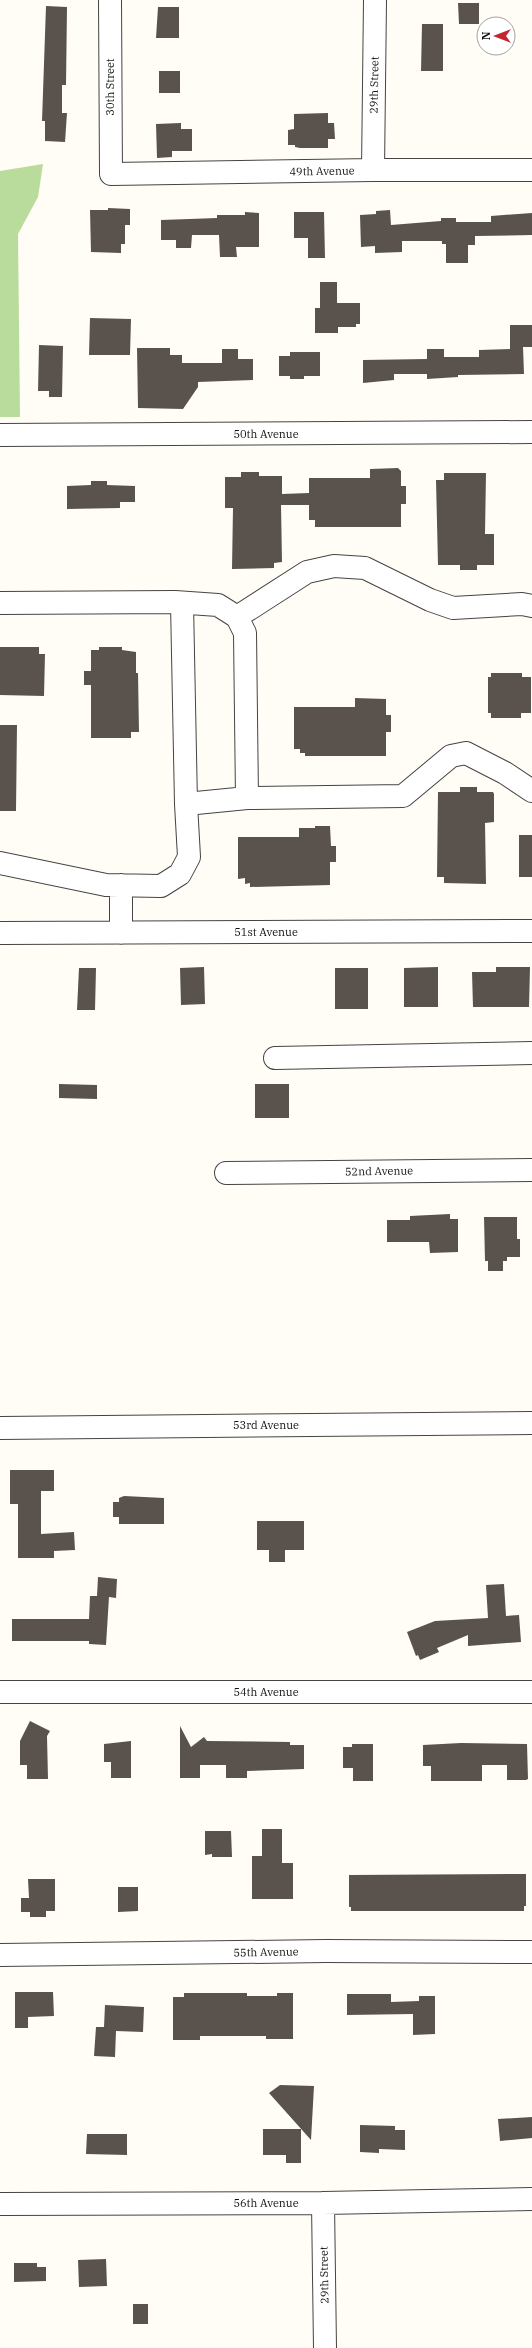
<svg xmlns="http://www.w3.org/2000/svg" width="532" height="2348" viewBox="0 0 532 2348" font-family="'IBM Plex Serif',serif">
<style>
.forest{fill:#b9dc9c}
.building{fill:#5a524d}
.lines{fill:none;stroke-linecap:round;stroke-linejoin:round}
.minor-casing{stroke:#444;stroke-width:24}
.minor{stroke:#fff;stroke-width:22}
.labels{text-anchor:middle;dominant-baseline:central;stroke-width:4;stroke-linejoin:round;paint-order:stroke}
.street-label{font-size:11px;fill:#111;stroke:#fff}
</style>
<rect width="100%" height="100%" fill="#fffdf5"/>
<!-- forest -->
<path class="forest" d="M43,164l-5,33 -20,37 2,183h-20v-246z"/>
<!-- building -->
<path class="building" d="M458,3h21v21h-20z
M46,6l21,1 -1,78h-4v28h5l-2,29 -20,-1v-20h-3z
M158,7h21v31h-23z
M422,24h21v47h-22z
M159,71h21v22h-21z
M328,113v10h6l1,16h-7v9h-28l-5,-1v-2h-7v-15l6,-1v-15z
M181,123v6h11v22h-20v6l-15,1 -1,-34z
M108,208l22,1v16h-5v19h-4v9l-30,-1 -1,-42h18z
M390,210l1,15 50,-4v-3h15v4h35v-6l41,-3v22l-57,1v9h-7v18h-22v-19h-4v-3h-40v11l-27,1v-7l-14,1 -1,-32 16,-1v-3z
M245,212l14,1v34h-23l1,10h-17l-1,-22h-27l-1,13h-15v-8h-15v-20l56,-2v-3h28z
M294,212h30l1,46h-17v-20h-14z
M320,282h17v21h23v21h-4v3h-18v6h-23v-25h5z
M90,318l41,1 -1,36h-41z
M510,325h22v22h-9l1,27 -66,1v2l-31,2v-5h-33v6l-31,3v-23l64,-1v-10h17v8h35v-7l31,-1z
M39,345l24,1 -1,51h-13v-6h-11z
M137,348h33v7h12v8h40v-14h16v10h15v21l-55,2v5l-15,22 -45,-1z
M290,352h30v24h-16v3h-14v-3h-11v-20h11z
M398,468l3,3v15h5v18h-5v23h-86v-7h-6v-15h-28l1,57 -8,1v5l-42,1 1,-61h-8v-31h16v-5h18v4h23v18l27,-1v-15h61v-9z
M444,473h42l-1,61h9v31h-17v5h-17v-5h-22l-2,-85h8z
M91,481h16v4l28,1v16h-15v6l-53,1v-23l24,-1z
M0,647h39v7h6l-1,42 -44,-1z
M99,647h23v3l14,2v21h2l1,59h-8v6h-40v-53h-7v-14h7v-21h8z
M491,673h31v4h9v36h-10v5h-30v-5h-3v-36h3z
M355,698l31,1v16h5v17h-5v24h-81v-3h-5v-4h-6v-42h61z
M0,725h17l-1,86h-16z
M460,787h17v5h16l1,2v28l-9,1 1,61 -42,-1v-6h-7l1,-85h22z
M315,826h15l1,20h5v16h-6v23l-80,2v-4l-5,1v-6l-7,1v-42h61v-9h16z
M519,835h13v42h-13z
M204,967l1,37 -24,1 -1,-37z
M438,967v40h-34v-39z
M496,967h34l-1,40h-56l-1,-35h24z
M79,968h17l-1,42h-18z
M335,968h33v41h-33z
M59,1084l38,1v14l-38,-1z
M255,1084h34v34h-34z
M450,1214v5h8v33l-28,1 -1,-11h-42v-22h23v-4z
M484,1217h33v22h3v18h-13v4h-4v10h-15v-10h-3z
M10,1470h44v21h-13v43l33,-2 1,18 -21,1v7h-36v-54h-8z
M124,1496l40,2v26h-45v-7h-6v-15h6v-4z
M257,1521h47v29h-19v12h-16v-12h-12z
M98,1577l19,2 -1,19 -7,-1 -3,48 -17,-1v-3h-77v-22h77l1,-23h7z
M504,1584l2,32 13,-1 2,27 -53,4v-11l-31,13 2,4 -19,8 -2,-5 -2,1 -9,-24 28,-11 53,-3 -2,-33z
M30,1721l20,10 -3,5 1,43h-21v-14h-7v-24z
M180,1726l11,21 13,-10 3,4 83,1v3h14v24l-57,2v7h-21v-13h-26v13h-20z
M131,1741v37h-20v-16h-7v-18z
M461,1743l66,1 1,35 -2,1h-19v-15h-25v16h-51v-15h-8v-21z
M352,1744h21v37h-20v-13h-10v-21h9z
M262,1829h20v34h11v36h-41v-43h10z
M205,1831h26l1,26h-20v-3l-7,1z
M526,1874v32h-2v5h-173v-4h-2v-32z
M28,1879h27v32h-9v6h-16v-5h-9v-14h8z
M118,1887h20v24l-20,1z
M15,1992h38l1,24 -26,1v11h-13z
M184,1993h63v3h30v-3h16v46h-27v-3h-66v4h-27v-43h11z
M347,1994h44v8l28,-1v-5h16v38l-22,1v-21l-66,1z
M105,2005l39,2 -1,25 -27,-1 -1,26 -21,-1 2,-29h8z
M280,2085l34,1 -3,54 -42,-47z
M532,2117v21l-32,3 -2,-22z
M360,2125l35,1v4h10v20l-26,-1v4l-19,-1z
M263,2129h38v34h-15v-8h-23z
M87,2134h40v21l-41,-1z
M106,2259l1,27 -28,1 -1,-27z
M14,2263h23v4h9v14l-32,1z
M133,2304h15v20h-15z"/>
<g class="lines">
<defs>
<path id="minor" d="M110,0l1,174 262,-4h159
M373,170l2,-170
M0,435l532,-3
M0,603l175,-1 43,3 19,12 8,16 2,165
M182,603l4,201
M237,617l70,-45 27,-6 31,2 65,32 23,8 69,-4 10,2
M0,863l106,22 55,1 19,-12 9,-17 -3,-53 61,-6 156,-2 48,-40 15,-3 39,20 27,18
M121,885v48
M0,933l532,-2
M275,1058l257,-5
M226,1173l306,-3
M0,1428l532,-5
M0,1692h532
M0,1955l326,-4 206,1
M323,2203l2,145
M0,2204l323,-1 209,-4"/>
</defs>
<!-- minor casing -->
<use href="#minor" class="minor-casing"/>
<!-- minor -->
<use href="#minor" class="minor"/>
</g>
<g class="labels">
<!-- street labels -->
<g class="street-label">
<text transform="translate(374 85) rotate(-89)">29th Street</text>
<text transform="translate(110 87) rotate(-90)">30th Street</text>
<text transform="translate(322 171) rotate(-1)">49th Avenue</text>
<text x="266" y="434">50th Avenue</text>
<text x="266" y="932">51st Avenue</text>
<text transform="translate(379 1171) rotate(-1)">52nd Avenue</text>
<text x="266" y="1425">53rd Avenue</text>
<text x="266" y="1692">54th Avenue</text>
<text transform="translate(266 1952) rotate(-1)">55th Avenue</text>
<text x="266" y="2203">56th Avenue</text>
<text transform="translate(324 2275) rotate(-91)">29th Street</text>
</g>
</g>
<!-- north arrow -->
<g transform="translate(496 36) rotate(270)"><circle r="19" fill="#ffffff" stroke="#a0a0a0"/>
<path d="M0-3L7 15L0 10L-7 15Z" fill="#c4262e"/>
<text y="-6" font-size="11" font-weight="bold" text-anchor="middle" fill="#111111">N</text>
</g>
</svg>
